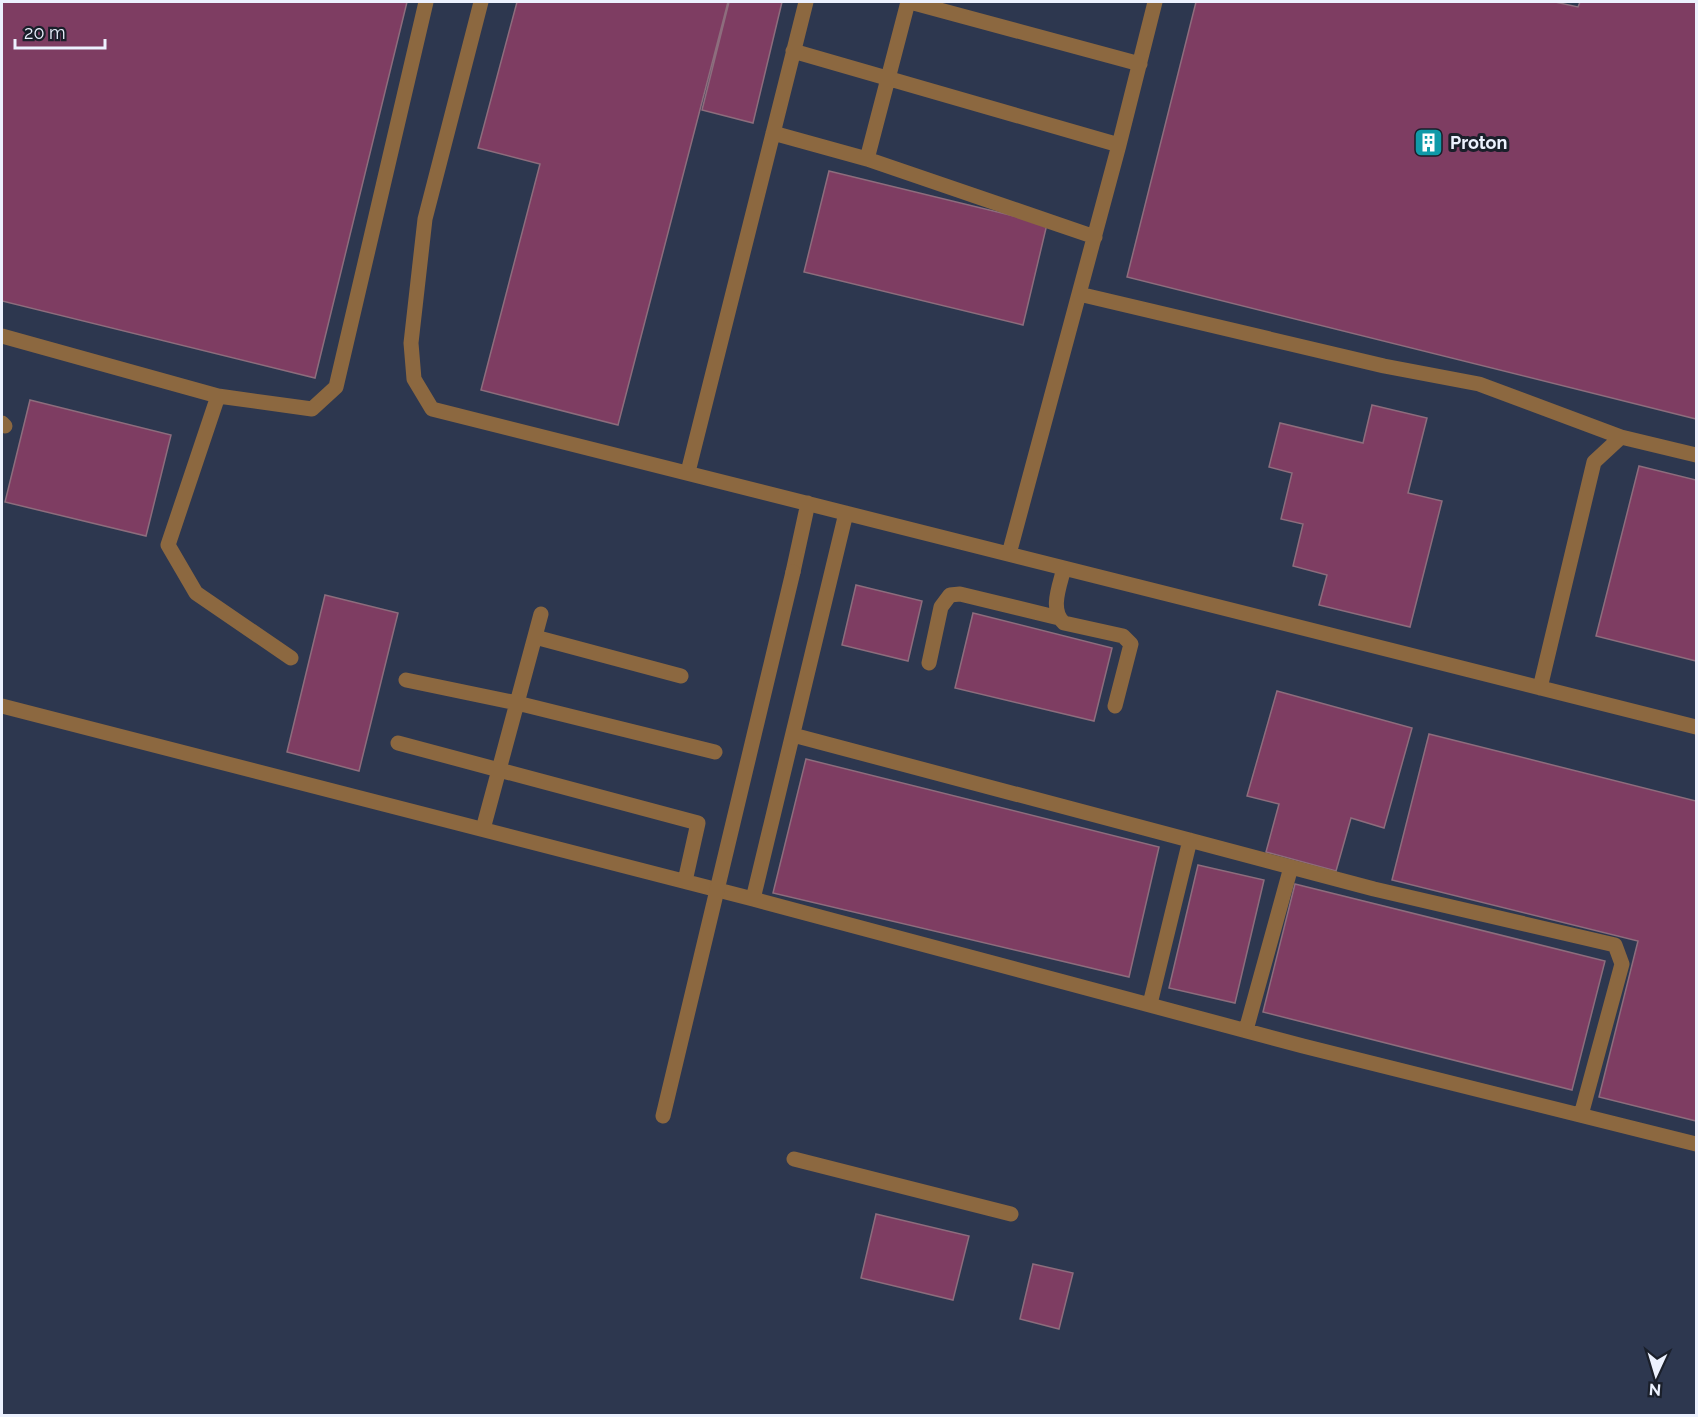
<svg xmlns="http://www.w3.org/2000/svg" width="1698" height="1417" viewBox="0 0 1698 1417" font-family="Raleway,sans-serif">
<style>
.building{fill:#7e3d62;stroke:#8d6d7d;stroke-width:1.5}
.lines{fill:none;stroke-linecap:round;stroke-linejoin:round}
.minor{stroke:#8c6840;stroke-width:15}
.minor-bridge{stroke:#8c6840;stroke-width:15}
.labels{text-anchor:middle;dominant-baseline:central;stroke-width:6;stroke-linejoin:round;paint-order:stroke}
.poi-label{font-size:18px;font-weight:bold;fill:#ecf1fe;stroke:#1a1f2a;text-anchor:start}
</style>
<rect width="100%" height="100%" fill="#2d374f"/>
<!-- building -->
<path class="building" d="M2,2h405l-92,376 -313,-77z
M517,2h211l-110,423 -137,-35 59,-226 -62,-16z
M729,2h53l-29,121 -51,-13z
M1196,2h359l23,5 2,-5h116v417l-569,-142z
M829,171l218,53 -24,101 -219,-53z
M30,400l141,35 -25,101 -141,-34z
M1372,405l55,13 -19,75 34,8 -32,126 -91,-22 8,-30 -34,-9 10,-42 -22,-5 11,-46 -23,-6 11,-44 83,20z
M1639,466l57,14v181l-100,-25z
M856,585l66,16 -14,60 -66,-16z
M325,595l73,18 -39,158 -72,-19z
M973,613l139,35 -18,73 -139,-33z
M1277,691l135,37 -28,100 -33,-10 -15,53 -70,-19 13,-48 -32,-8z
M1429,734l267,67v320l-97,-24 39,-156 -246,-61z
M806,759l353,88 -30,130 -356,-84z
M1198,865l66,15 -29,123 -66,-15z
M1295,884l310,77 -33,129 -309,-78z
M876,1214l93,22 -16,64 -92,-22z
M1033,1264l40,9 -14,56 -39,-10z"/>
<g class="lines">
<!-- minor -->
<path class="minor" d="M481,2l-56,217 -14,124 3,36 18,30 1264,318
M910,2l230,62
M793,51l326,94 -110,409
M773,133l94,26 41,-157
M1119,145l36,-143
M867,159l228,78
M1079,294l305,72 95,18 142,53
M2,336l216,60 94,13 24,-22 90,-385
M218,396l-50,149 28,48 95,65
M2,423l3,3
M688,472l118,-470
M1064,568c-4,17 -15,42 0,55l59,13 8,8 -16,62
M793,572l15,-69
M535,637l146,39
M929,663l12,-56 9,-12 10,-1 99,24
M406,680l111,23 198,49
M1540,688l54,-226 27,-25 75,18
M2,706l751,193 550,147 393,98
M793,735l581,154 241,56 7,19 -41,151
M398,743l300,80 -13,58
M483,829l58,-215
M753,899l93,-386
M1150,1004l40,-164
M1246,1030l45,-163
M794,1159l217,55"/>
<!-- minor-bridge -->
<path class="minor-bridge" d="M663,1116l130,-544"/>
</g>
<!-- icons -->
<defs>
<symbol id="building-square" viewBox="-11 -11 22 22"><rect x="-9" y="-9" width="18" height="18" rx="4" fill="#0f9aa8" stroke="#1a1f2a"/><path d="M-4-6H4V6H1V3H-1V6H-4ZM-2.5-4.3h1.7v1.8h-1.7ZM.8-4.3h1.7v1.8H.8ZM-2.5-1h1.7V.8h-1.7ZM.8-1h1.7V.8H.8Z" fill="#fff"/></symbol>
</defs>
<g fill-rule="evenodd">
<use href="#building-square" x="1412" y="126" width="33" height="33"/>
</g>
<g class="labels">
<!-- poi labels -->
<g class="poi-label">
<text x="1450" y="142">Proton</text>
</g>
</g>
<!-- border -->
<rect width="1698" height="1417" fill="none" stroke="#ecf1fe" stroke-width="6"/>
<!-- north arrow -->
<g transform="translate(1656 1375) rotate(184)" stroke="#1a1f2a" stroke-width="4.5" paint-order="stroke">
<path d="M0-4.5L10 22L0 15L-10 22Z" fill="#ecf1fe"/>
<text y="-9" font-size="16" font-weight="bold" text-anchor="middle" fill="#ecf1fe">N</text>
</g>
<!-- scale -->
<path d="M15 39v9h90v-9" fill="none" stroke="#ecf1fe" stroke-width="3"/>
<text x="24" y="39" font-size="18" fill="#ecf1fe" stroke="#1a1f2a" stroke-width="4.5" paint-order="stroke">20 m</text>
</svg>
